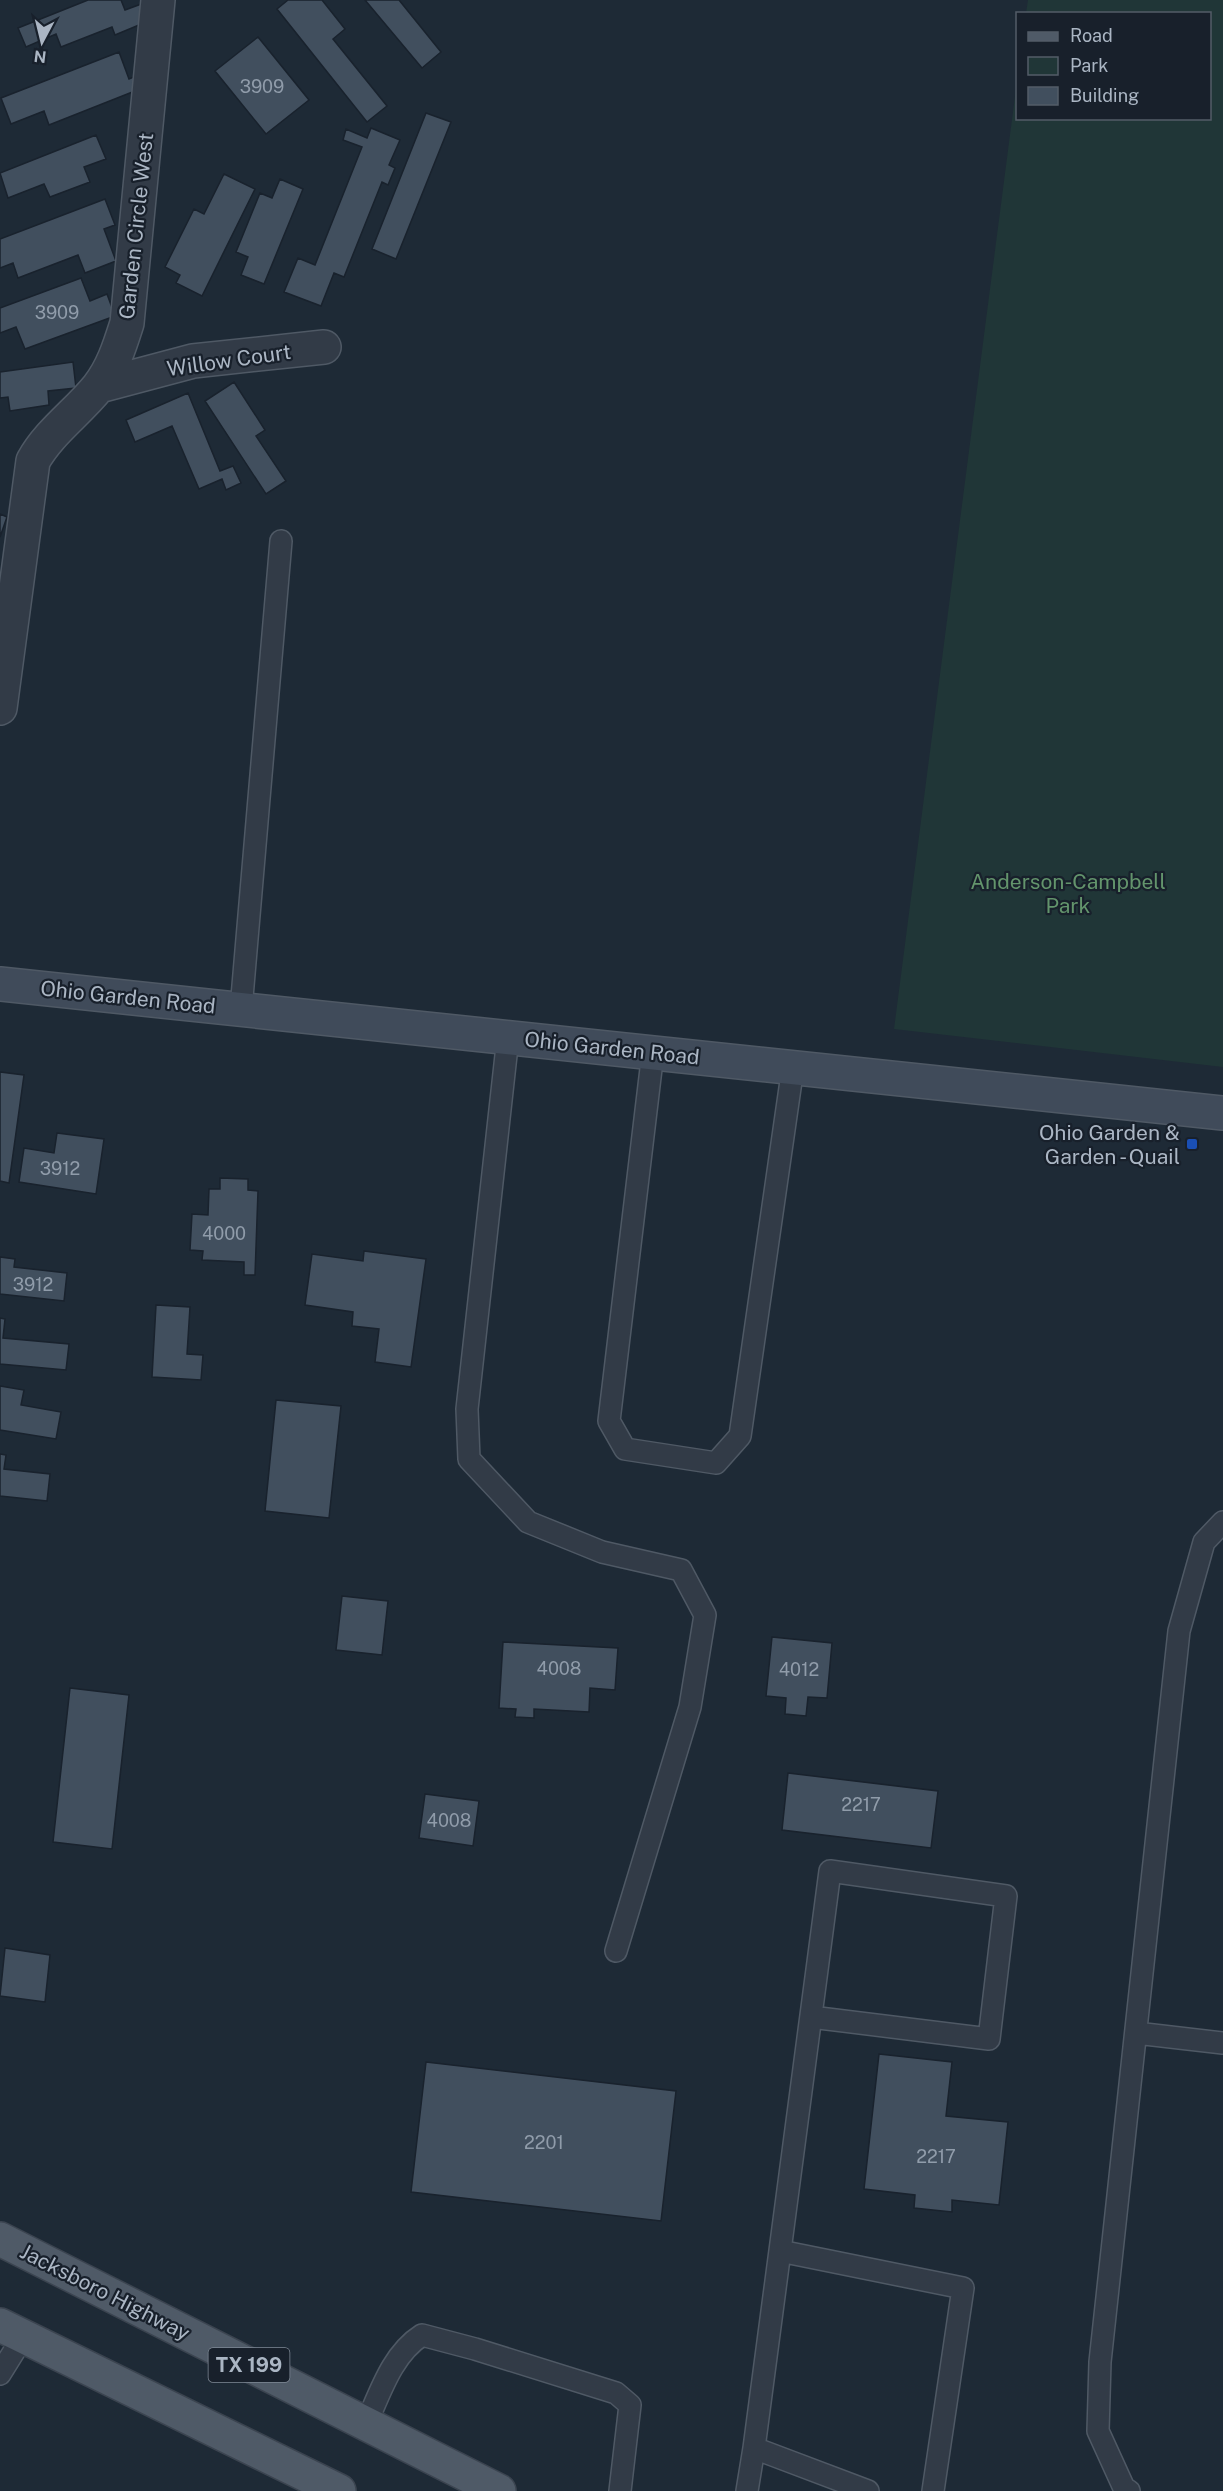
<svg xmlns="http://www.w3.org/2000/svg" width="1223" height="2491" viewBox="0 0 1223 2491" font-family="'Public Sans',sans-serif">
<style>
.green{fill:#203637}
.building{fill:#414f5e;stroke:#19222d;stroke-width:1.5}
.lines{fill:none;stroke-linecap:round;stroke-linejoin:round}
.lane-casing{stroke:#4f5965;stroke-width:24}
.street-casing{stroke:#4f5965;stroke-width:36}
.secondary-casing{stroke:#4f5965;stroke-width:36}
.primary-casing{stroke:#3b4450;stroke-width:36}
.lane{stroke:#323b47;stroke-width:21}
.street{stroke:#323b47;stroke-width:33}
.secondary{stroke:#404b5a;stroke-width:33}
.primary{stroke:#4f5a67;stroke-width:33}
.transit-dot{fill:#1a4fb4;stroke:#18202b;stroke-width:2}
.labels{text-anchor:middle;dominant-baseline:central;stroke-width:4.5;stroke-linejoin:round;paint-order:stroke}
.number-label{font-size:18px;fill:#909caa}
.shield{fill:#18202b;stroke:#7f8996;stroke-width:1.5}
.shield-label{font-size:20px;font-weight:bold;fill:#abb6c4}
.street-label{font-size:21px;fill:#abb6c4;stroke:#18202b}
.park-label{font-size:21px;fill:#63946c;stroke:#18202b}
.poi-label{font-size:21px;fill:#abb6c4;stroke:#18202b;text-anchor:end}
</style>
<rect width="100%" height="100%" fill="#1e2a36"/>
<!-- green -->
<path class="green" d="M1028,0h195v1067l-329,-38 123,-948 1,37h192v-104l-184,-1z"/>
<!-- building -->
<path class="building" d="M88,0h33l4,10 19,-7 7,17 -36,15 -3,-8 -51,20 -5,-13 -30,13 -8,-19z
M288,0h34l23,29 -12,10 54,67 -20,16 -90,-113z
M365,0h34l42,52 -19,16z
M258,37l51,63 -43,34 -51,-63z
M119,52l10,27 7,-3 4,13 -91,36 -5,-14 -33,13 -10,-26z
M426,113l25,9 -55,137 -24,-10z
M371,128l29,12 -11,25 6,3 -7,17 -6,-3 -38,95 -10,-4 -13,33 -37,-14 14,-34 17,7 47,-118 -19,-7 3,-11 21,9z
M96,135l10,24 -22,8 6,15 -40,15 -6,-13 -36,14 -8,-25z
M224,174l31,15 -53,107 -26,-13 4,-8 -15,-8 29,-58 10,5z
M280,179l23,10 -39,95 -23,-9 7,-18 -12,-5 24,-59 12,5z
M105,199l10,26 -11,4 12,32 -31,12 -7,-18 -60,23 -5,-15 -13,5v-29z
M81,278l9,23 17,-7 8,22 -90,33 -9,-22 -16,6v-25z
M73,362l3,26 -28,3 1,14 -39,6 -2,-14 -8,1v-26z
M234,382l31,48 -9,6 30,45 -20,13 -61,-93z
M188,393l32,78 13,-5 8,17 -15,7 -4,-11 -23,10 -27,-63 -37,16 -9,-22z
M0,514l7,3 -7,20z
M0,1072l24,3 -15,108 -9,-2z
M57,1133l47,6 -8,55 -77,-12 5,-34 30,5z
M220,1178l28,1v11l10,1 -3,84h-11v-13l-42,-2 1,-9 -13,-1 2,-36 16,1 1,-26h11z
M364,1251l62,8 -15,108 -36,-5 4,-33 -27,-3 1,-14 -48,-7 7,-51 51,7z
M0,1257l15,2 -1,8 53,6 -3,28 -64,-7z
M156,1305l34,2 -3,47 16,1 -2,25 -49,-3z
M0,1318l5,1 -2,19 66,6 -3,26 -66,-6z
M0,1386l24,4 -3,15 40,7 -5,27 -56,-9z
M276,1400l65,6 -12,112 -64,-7z
M0,1454l6,1 -2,14 46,5 -3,27 -47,-5z
M342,1596l46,5 -6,54 -46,-5z
M772,1637l60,6 -5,55 -19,-1 -2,19 -21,-2 1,-16 -20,-2z
M503,1642l115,6 -3,42 -25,-2 -1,24 -55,-3v9l-19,-1 1,-8 -17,-1z
M70,1688l59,7 -17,154 -59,-7z
M788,1773l150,18 -7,57 -149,-18z
M425,1794l54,7 -6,45 -54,-8z
M5,1948l45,7 -5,47 -45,-6z
M879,2054l73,8 -6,54 62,6 -9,83 -47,-5v12l-38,-4 1,-13 -51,-6z
M426,2062l250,29 -15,130 -250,-29z"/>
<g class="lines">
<defs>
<path id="lane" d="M241,1009l40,-468
M508,1037l-41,372 2,50 59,63 74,30 79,18 24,45 -15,92 -74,244
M653,1052l-44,369 16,28 91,14 24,-27 53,-369
M1136,2033l87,10
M780,2251l183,37 -30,203
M0,2374l23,-37
M366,2424c14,-31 26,-70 56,-89l53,14 141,44 14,12 -10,86
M754,2448l114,43
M747,2491l7,-43 76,-577 176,25 -17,143 -178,-22
M1129,2491l-5,-3 -26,-57 2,-69 79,-731 25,-89 19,-20"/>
<path id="street" d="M99,386l94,-25 131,-14
M0,708l33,-247c16,-29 44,-48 65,-74 15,-19 22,-42 29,-64l31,-323"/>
<path id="secondary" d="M0,984l1223,129"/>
<path id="primary" d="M0,2239l499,252
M0,2325l339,166"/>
</defs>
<!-- lane casing -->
<use href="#lane" class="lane-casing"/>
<!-- street casing -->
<use href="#street" class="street-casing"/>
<!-- secondary casing -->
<use href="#secondary" class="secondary-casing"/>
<!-- primary casing -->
<use href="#primary" class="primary-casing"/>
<!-- lane -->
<use href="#lane" class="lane"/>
<!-- street -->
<use href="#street" class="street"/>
<!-- secondary -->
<use href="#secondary" class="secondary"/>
<!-- primary -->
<use href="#primary" class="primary"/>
</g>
<!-- markers -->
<rect class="transit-dot" x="1186" y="1138" width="12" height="12" rx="3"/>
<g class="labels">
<!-- number labels -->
<g class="number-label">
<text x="262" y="86">3909</text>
<text x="57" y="312">3909</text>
<text x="60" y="1168">3912</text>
<text x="224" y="1233">4000</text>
<text x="33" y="1284">3912</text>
<text x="559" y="1668">4008</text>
<text x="799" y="1669">4012</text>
<text x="861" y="1804">2217</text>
<text x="449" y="1820">4008</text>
<text x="544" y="2142">2201</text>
<text x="936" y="2156">2217</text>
</g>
<!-- shield labels -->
<rect class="shield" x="208.5" y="2348" width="81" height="34" rx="4.5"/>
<g class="shield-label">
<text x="249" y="2365">TX 199</text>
</g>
<!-- street labels -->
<g class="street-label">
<text transform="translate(136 226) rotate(-84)">Garden Circle West</text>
<text transform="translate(229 360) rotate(-8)">Willow Court</text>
<text transform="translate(128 997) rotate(6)">Ohio Garden Road</text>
<text transform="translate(612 1048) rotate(6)">Ohio Garden Road</text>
<text transform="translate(105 2292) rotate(27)">Jacksboro Highway</text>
</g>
<!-- park labels -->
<g class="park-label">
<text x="1068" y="881">Anderson-Campbell<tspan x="1068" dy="24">Park</tspan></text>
</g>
<!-- poi labels -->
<g class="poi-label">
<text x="1180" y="1132">Ohio Garden &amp;<tspan x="1180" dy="24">Garden - Quail</tspan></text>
</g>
</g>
<!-- legend -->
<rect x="1016" y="12" width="195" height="108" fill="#18202b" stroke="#535c68" stroke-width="1.5"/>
<rect x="1028" y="32" width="30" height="9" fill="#4f5a67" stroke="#535c68" stroke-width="1.5"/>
<text x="1070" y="42" font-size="18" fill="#abb6c4">Road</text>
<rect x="1028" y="57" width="30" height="18" fill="#203637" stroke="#535c68" stroke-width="1.5"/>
<text x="1070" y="72" font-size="18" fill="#abb6c4">Park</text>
<rect x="1028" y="87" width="30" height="18" fill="#414f5e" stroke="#535c68" stroke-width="1.5"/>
<text x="1070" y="102" font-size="18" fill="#abb6c4">Building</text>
<!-- north arrow -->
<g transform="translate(42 42) rotate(187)" stroke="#18202b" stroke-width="4.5" paint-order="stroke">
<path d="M0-4.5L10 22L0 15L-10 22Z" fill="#abb6c4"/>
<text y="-9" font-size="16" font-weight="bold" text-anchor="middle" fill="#abb6c4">N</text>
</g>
</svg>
